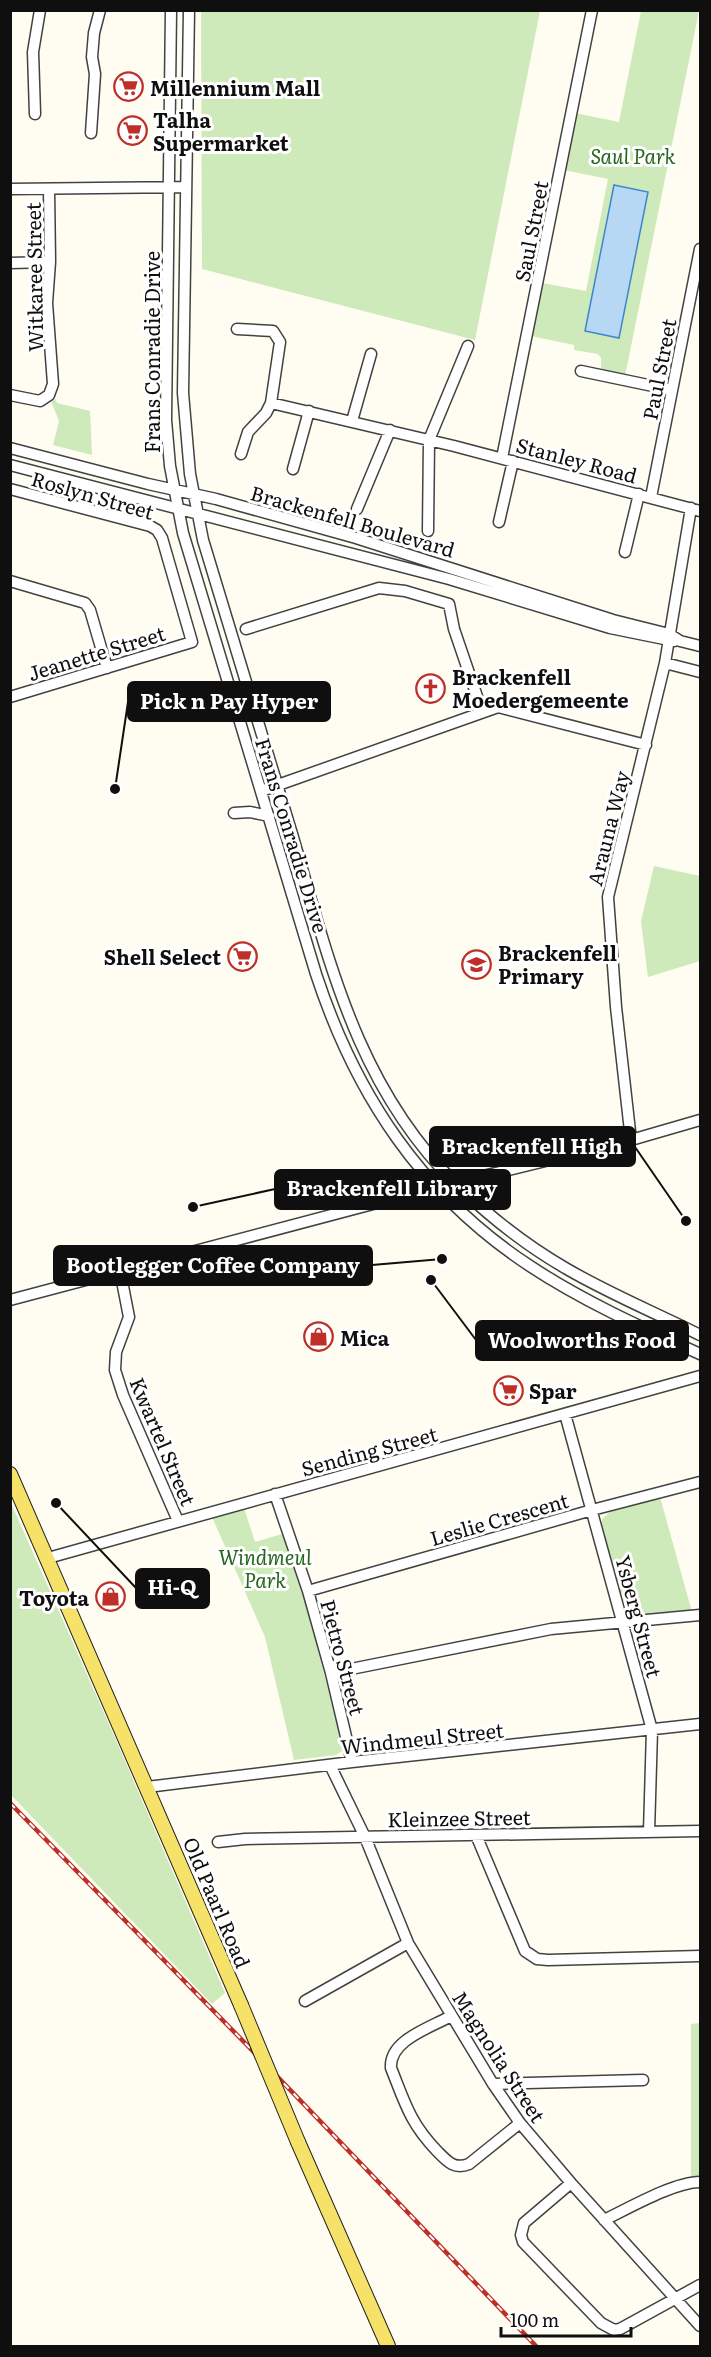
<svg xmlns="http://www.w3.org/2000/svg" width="711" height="2357" viewBox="0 0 711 2357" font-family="Literata,serif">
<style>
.green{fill:#cee9ba}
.water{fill:#b6d8f5;stroke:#3e86cc;stroke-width:1.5}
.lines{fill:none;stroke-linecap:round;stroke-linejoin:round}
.minor-casing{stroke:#424242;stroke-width:13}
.major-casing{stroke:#202020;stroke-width:16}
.minor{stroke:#fff;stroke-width:10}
.major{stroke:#f7e269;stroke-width:14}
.rail-casing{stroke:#be2f28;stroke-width:4.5}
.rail{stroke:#fff;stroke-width:2;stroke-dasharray:7;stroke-linecap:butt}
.major-bridge-casing{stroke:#202020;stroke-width:16;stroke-linecap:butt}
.major-bridge{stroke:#f7e269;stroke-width:14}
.labels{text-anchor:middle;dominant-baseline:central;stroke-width:6;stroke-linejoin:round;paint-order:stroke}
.poi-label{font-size:20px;font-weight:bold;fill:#0f0f0f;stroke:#fff;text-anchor:start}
.park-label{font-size:20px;font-style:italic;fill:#27661f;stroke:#fff}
.street-label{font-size:20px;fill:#0f0f0f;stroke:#fff}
.leader{fill:none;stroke:#0f0f0f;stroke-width:2}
.callout-dot{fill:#0f0f0f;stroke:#fff;stroke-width:2}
.callout{fill:#0f0f0f;stroke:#0f0f0f;stroke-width:2}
.callout-label{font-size:21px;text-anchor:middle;font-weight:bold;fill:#fff}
</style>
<rect width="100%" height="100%" fill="#fffdf1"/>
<!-- green -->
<path class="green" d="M201,11h339l-65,329 -273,-71z
M641,11h58l-74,365 -24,-6v-12l-3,-4 -24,-4v-5l-43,-9 11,-53 44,8 22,-112 -44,-9 11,-57 44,9z
M55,399l2,4 33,8 2,44 -39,-10 6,-24 -8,-20z
M654,866l46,10v85l-52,16 -7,-56z
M660,1497l32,115 -57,5 -10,-7 -23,-84v-7l9,-8z
M11,1503l105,237 109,253 -13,11 -201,-209z
M244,1508l11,34 27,-8 23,68 38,143 -1,6 -6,4 -42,5 -29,-123 -53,-120z
M700,2023v159h-9v-158z"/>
<!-- water -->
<path class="water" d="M614,185l34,7 -29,146 -34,-7z"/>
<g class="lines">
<defs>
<path id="minor" d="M171,10l-5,410 4,46 13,67 133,441c40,122 106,221 214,292 53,35 113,62 170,88
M189,10l-6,383 7,81 13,66c30,98 59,196 89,294 38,129 65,253 165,351 33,32 70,61 110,84 43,25 89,44 133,66
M35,114l-2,-62 7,-42
M91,133l4,-59 -3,-17 2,-24 6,-23
M10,189l176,-2
M10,263l40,-1
M237,329l36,2 7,11 -9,61 -5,10 -18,19 -7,22
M581,371l91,19
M10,395l30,6 9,-6 4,-11 -6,-81 3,-41 -1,-73
M271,403l183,43 246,65
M352,421l19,-67
M10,448l138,36 68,15 140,39 257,82 56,14 11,7 20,5
M502,458l90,-448
M10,465l439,114 161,49 64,13
M293,469l16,-58
M10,489l140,37 7,4 5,8 30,104 -182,55
M651,497l49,-248
M357,509l33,-79
M499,522l14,-61
M428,531l1,-91 39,-94
M625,552l14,-58
M10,581l75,22 5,7 17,58
M246,629l133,-41 26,3 44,13 5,25 28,82
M665,663l35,9
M261,791l237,-84 148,38
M234,813l16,-1 19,4
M631,1140l-15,-133 -8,-110 57,-234 26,-155
M120,1271l9,46 -13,35 -1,18 8,25 55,126
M10,1300l412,-109 209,-51 69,-20
M565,1414l87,316 -3,102
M275,1494l33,97 23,82 21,89
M48,1558l652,-182
M308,1591l284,-81 108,-28
M331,1673l220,-44 149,-14
M330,1765l35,72 43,106 85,141 27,39 51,60 129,143
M147,1787l205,-25 348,-38
M476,1835l49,116 12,8 11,1 152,-4
M218,1842l27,-3 455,-8
M305,2001l103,-58
M451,2016c-21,12 -62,24 -60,52 14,35 19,55 46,83 10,10 17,19 32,13l51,-41
M493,2084l150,-4
M571,2183l-47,40 -3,12 2,7 78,81 13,7 6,-1 80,-44
M604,2220c25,-12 70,-38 96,-38"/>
<path id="major" d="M10,1474l231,531
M298,2142l90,204"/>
</defs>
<!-- minor casing -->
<use href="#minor" class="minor-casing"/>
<!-- major casing -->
<use href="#major" class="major-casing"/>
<!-- minor -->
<use href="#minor" class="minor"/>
<!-- major -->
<use href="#major" class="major"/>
<defs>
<path id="rail" d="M10,1803l235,240 291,303"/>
</defs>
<!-- rail casing -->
<use href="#rail" class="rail-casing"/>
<!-- rail -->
<use href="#rail" class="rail"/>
<defs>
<path id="major-bridge" d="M241,2005l57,137"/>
</defs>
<!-- major-bridge casing -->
<use href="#major-bridge" class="major-bridge-casing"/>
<!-- major-bridge -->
<use href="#major-bridge" class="major-bridge"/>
</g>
<!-- icons -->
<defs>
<symbol id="supermarket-ring" viewBox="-11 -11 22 22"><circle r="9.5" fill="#fff" stroke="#be2f28" stroke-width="1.5"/><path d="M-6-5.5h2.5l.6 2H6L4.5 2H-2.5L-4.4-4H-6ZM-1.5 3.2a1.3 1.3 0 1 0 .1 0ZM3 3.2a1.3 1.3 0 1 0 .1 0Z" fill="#be2f28"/></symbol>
<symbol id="church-ring" viewBox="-11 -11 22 22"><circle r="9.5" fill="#fff" stroke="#be2f28" stroke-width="1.5"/><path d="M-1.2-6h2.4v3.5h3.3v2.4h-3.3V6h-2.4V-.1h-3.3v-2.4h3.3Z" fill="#be2f28"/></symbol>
<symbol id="school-ring" viewBox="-11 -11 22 22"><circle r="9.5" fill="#fff" stroke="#be2f28" stroke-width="1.5"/><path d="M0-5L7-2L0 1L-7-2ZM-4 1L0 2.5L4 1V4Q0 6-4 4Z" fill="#be2f28"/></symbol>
<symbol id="shop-ring" viewBox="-11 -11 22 22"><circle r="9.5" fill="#fff" stroke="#be2f28" stroke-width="1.5"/><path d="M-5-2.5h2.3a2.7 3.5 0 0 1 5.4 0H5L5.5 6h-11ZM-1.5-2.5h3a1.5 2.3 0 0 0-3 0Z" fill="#be2f28"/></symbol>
</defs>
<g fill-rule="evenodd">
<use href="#supermarket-ring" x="112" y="70" width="33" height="33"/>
<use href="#supermarket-ring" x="116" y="114" width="33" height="33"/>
<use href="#church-ring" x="414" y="672" width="33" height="33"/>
<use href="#supermarket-ring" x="226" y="940" width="33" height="33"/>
<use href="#school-ring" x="460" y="948" width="33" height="33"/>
<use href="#shop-ring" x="302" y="1320" width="33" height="33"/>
<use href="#supermarket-ring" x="492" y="1374" width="33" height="33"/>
<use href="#shop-ring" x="94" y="1580" width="33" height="33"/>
</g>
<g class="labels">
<!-- poi labels -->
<g class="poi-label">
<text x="150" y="87">Millennium Mall</text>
<text x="153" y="119">Talha<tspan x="153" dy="23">Supermarket</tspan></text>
<text x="452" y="676">Brackenfell<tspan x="452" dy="23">Moedergemeente</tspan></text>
<text x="498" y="952">Brackenfell<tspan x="498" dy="23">Primary</tspan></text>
<text x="221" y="956" text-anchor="end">Shell Select</text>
<text x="340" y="1337">Mica</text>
<text x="529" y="1390">Spar</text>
<text x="89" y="1597" text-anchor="end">Toyota</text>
</g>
<!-- park labels -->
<g class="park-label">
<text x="633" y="155">Saul Park</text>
<text x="265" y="1556">Windmeul<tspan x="265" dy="23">Park</tspan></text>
</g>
<!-- street labels -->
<g class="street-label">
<text transform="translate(530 231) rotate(-79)">Saul Street</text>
<text transform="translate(33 277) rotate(-91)">Witkaree Street</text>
<text transform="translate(151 352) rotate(-90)">Frans Conradie Drive</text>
<text transform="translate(658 369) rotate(-79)">Paul Street</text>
<text transform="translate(577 459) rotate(15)">Stanley Road</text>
<text transform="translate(93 494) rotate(16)">Roslyn Street</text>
<text transform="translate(353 520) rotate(16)">Brackenfell Boulevard</text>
<text transform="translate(96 652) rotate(-17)">Jeanette Street</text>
<text transform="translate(607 828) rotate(-76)">Arauna Way</text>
<text transform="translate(293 835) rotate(73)">Frans Conradie Drive</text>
<text transform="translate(164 1441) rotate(67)">Kwartel Street</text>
<text transform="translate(369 1450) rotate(-15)">Sending Street</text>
<text transform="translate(499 1518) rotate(-16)">Leslie Crescent</text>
<text transform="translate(640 1616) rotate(75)">Ysberg Street</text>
<text transform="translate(344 1657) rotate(75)">Pietro Street</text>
<text transform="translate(422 1737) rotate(-6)">Windmeul Street</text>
<text transform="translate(459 1817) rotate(-1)">Kleinzee Street</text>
<text transform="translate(218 1902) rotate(67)">Old Paarl Road</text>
<text transform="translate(500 2056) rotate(57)">Magnolia Street</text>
</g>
</g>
<!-- callouts -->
<path class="leader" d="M115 789L128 702M686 1221L635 1147M193 1207L275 1189M442 1259L372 1265M431 1280L476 1340M56 1503L136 1588"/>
<g class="callout-dot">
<circle cx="115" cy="789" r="6"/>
<circle cx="686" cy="1221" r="6"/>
<circle cx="193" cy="1207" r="6"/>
<circle cx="442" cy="1259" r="6"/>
<circle cx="431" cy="1280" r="6"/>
<circle cx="56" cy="1503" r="6"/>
</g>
<g class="callout">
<rect x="128" y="682" width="202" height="39" rx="6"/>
<rect x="430" y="1127" width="205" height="39" rx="6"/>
<rect x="275" y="1170" width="235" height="39" rx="6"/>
<rect x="54" y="1246" width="318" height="39" rx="6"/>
<rect x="476" y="1321" width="212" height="39" rx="6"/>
<rect x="136" y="1569" width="73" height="39" rx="6"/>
</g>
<g class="callout-label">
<text x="229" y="709">Pick n Pay Hyper</text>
<text x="532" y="1154">Brackenfell High</text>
<text x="392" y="1196">Brackenfell Library</text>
<text x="213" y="1273">Bootlegger Coffee Company</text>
<text x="582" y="1348">Woolworths Food</text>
<text x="172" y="1595">Hi-Q</text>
</g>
<!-- border -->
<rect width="711" height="2357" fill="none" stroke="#0f0f0f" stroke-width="24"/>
<!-- scale -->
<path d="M501 2327v9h130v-9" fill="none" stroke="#0f0f0f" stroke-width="3"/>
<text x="510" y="2327" font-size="18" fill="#0f0f0f" stroke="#ffffff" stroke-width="4.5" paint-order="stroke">100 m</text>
</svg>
